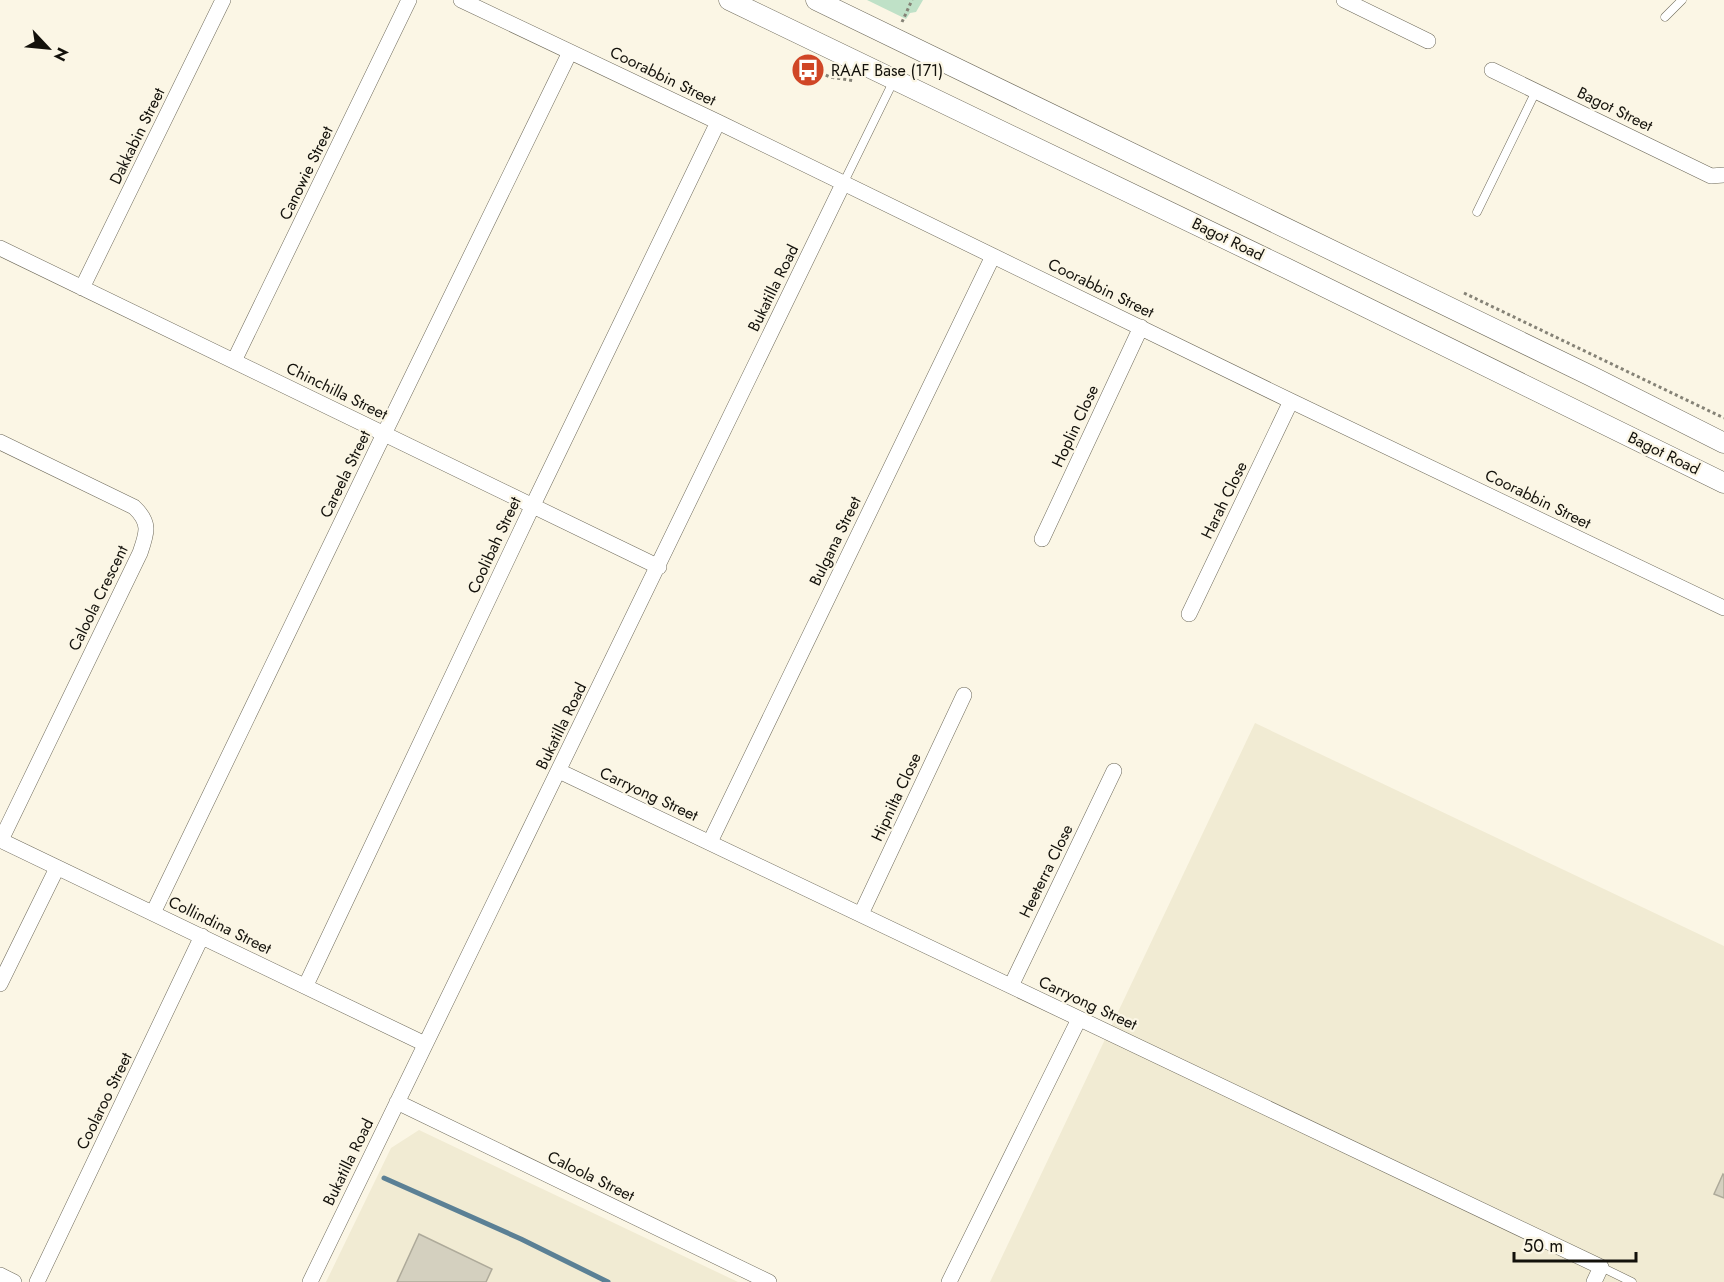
<svg xmlns="http://www.w3.org/2000/svg" width="1724" height="1282" viewBox="0 0 1724 1282" font-family="Jost,sans-serif">
<style>
.built{fill:#f1ebd3}
.green{fill:#bfe1c7}
.lines{fill:none;stroke-linecap:round;stroke-linejoin:round}
.stream{stroke:#5b8095;stroke-width:5}
.building{fill:#d4d0bf;stroke:#aeaa9a;stroke-width:1.5}
.lane-casing{stroke:#6e6a5b;stroke-width:9}
.street-casing{stroke:#6e6a5b;stroke-width:16}
.secondary-casing{stroke:#6e6a5b;stroke-width:21}
.path{stroke:#858276;stroke-width:3;stroke-dasharray:3 3;stroke-linecap:butt}
.lane{stroke:#fff;stroke-width:8}
.street{stroke:#fff;stroke-width:15}
.secondary{stroke:#fff;stroke-width:20}
.labels{text-anchor:middle;dominant-baseline:central;stroke-width:4.5;stroke-linejoin:round;paint-order:stroke}
.poi-label{font-size:16px;fill:#13110b;stroke:#fbf6e5;text-anchor:start}
.street-label{font-size:16px;fill:#13110b;stroke:#fbf6e5}
</style>
<rect width="100%" height="100%" fill="#fbf6e5"/>
<!-- built -->
<path class="built" d="M1255,723l469,223v336h-734z
M419,1130l319,152h-412l65,-134z"/>
<!-- green -->
<path class="green" d="M867,0h56l-7,12 -6,1 -4,6z"/>
<g class="lines">
<!-- stream -->
<path class="stream" d="M384,1178l137,61 87,43"/>
</g>
<!-- building -->
<path class="building" d="M1723,1174l1,1v23l-10,-4z
M419,1234l73,35 -6,13h-89z"/>
<g class="lines">
<defs>
<path id="lane" d="M1665,17l17,-17
M843,184l51,-104
M1477,212l59,-121
M1601,1267l31,15"/>
<path id="street" d="M461,0l257,122 573,279 433,207
M1344,0l84,41
M1492,70l219,106 13,-1
M0,248l659,319
M82,288l141,-288
M234,361l175,-361
M0,442l134,65c17,16 13,26 6,46l-139,287
M1042,539l99,-212
M1189,614l102,-213
M559,771l1042,496 -7,15
M0,840l425,204
M710,842l283,-586
M153,913l231,-479 186,-382
M861,914l103,-219
M0,984l57,-116
M306,985l227,-480 185,-383
M1011,986l103,-215
M397,1102l372,180
M0,1275l14,7
M37,1282l165,-346
M310,1282l533,-1098
M949,1282l130,-263"/>
<path id="secondary" d="M729,0l557,268 438,215
M816,0l775,376 133,67"/>
</defs>
<!-- lane casing -->
<use href="#lane" class="lane-casing"/>
<!-- street casing -->
<use href="#street" class="street-casing"/>
<!-- secondary casing -->
<use href="#secondary" class="secondary-casing"/>
<!-- path -->
<path class="path" d="M902,22l10,-22
M804,65l26,12 25,4
M1464,293l260,125"/>
<!-- lane -->
<use href="#lane" class="lane"/>
<!-- street -->
<use href="#street" class="street"/>
<!-- secondary -->
<use href="#secondary" class="secondary"/>
</g>
<!-- icons -->
<defs>
<symbol id="bus-disc" viewBox="-11 -11 22 22"><circle r="9.5" fill="#d04626" stroke="#fbf6e5"/><path d="M-5-6H5V4H4V6H2V4H-2V6H-4V4H-5ZM-3.5-4V0h7V-4ZM-3.5 1.2v1.5H-2V1.2ZM2 1.2v1.5H3.5V1.2Z" fill="#fff"/></symbol>
</defs>
<g fill-rule="evenodd">
<use href="#bus-disc" x="789" y="51" width="38" height="38"/>
</g>
<g class="labels">
<!-- poi labels -->
<g class="poi-label">
<text x="831" y="70">RAAF Base (171)</text>
</g>
<!-- street labels -->
<g class="street-label">
<text transform="translate(663 76) rotate(26)">Coorabbin Street</text>
<text transform="translate(1615 109) rotate(26)">Bagot Street</text>
<text transform="translate(137 136) rotate(-64)">Dakkabin Street</text>
<text transform="translate(306 173) rotate(-64)">Canowie Street</text>
<text transform="translate(1228 239) rotate(26)">Bagot Road</text>
<text transform="translate(773 288) rotate(-64)">Bukatilla Road</text>
<text transform="translate(1101 288) rotate(26)">Coorabbin Street</text>
<text transform="translate(337 391) rotate(26)">Chinchilla Street</text>
<text transform="translate(1075 426) rotate(-65)">Hoplin Close</text>
<text transform="translate(1664 453) rotate(26)">Bagot Road</text>
<text transform="translate(345 474) rotate(-64)">Careela Street</text>
<text transform="translate(1538 499) rotate(26)">Coorabbin Street</text>
<text transform="translate(1224 500) rotate(-64)">Harah Close</text>
<text transform="translate(835 541) rotate(-64)">Bulgana Street</text>
<text transform="translate(494 545) rotate(-65)">Coolibah Street</text>
<text transform="translate(98 598) rotate(-64)">Caloola Crescent</text>
<text transform="translate(561 726) rotate(-64)">Bukatilla Road</text>
<text transform="translate(649 794) rotate(25)">Carryong Street</text>
<text transform="translate(896 797) rotate(-65)">Hipnilta Close</text>
<text transform="translate(1046 871) rotate(-64)">Heeterra Close</text>
<text transform="translate(220 925) rotate(26)">Collindina Street</text>
<text transform="translate(1088 1003) rotate(25)">Carryong Street</text>
<text transform="translate(104 1101) rotate(-64)">Coolaroo Street</text>
<text transform="translate(348 1162) rotate(-64)">Bukatilla Road</text>
<text transform="translate(591 1176) rotate(26)">Caloola Street</text>
</g>
</g>
<!-- north arrow -->
<g transform="translate(48 48) rotate(116)" stroke="#fbf6e5" stroke-width="4.5" paint-order="stroke">
<path d="M0-4.5L10 22L0 15L-10 22Z" fill="#13110b"/>
<text y="-9" font-size="16" font-weight="bold" text-anchor="middle" fill="#13110b">N</text>
</g>
<!-- scale -->
<path d="M1514 1252v9h122v-9" fill="none" stroke="#13110b" stroke-width="3"/>
<text x="1523" y="1252" font-size="18" fill="#13110b" stroke="#fbf6e5" stroke-width="4.5" paint-order="stroke">50 m</text>
</svg>
